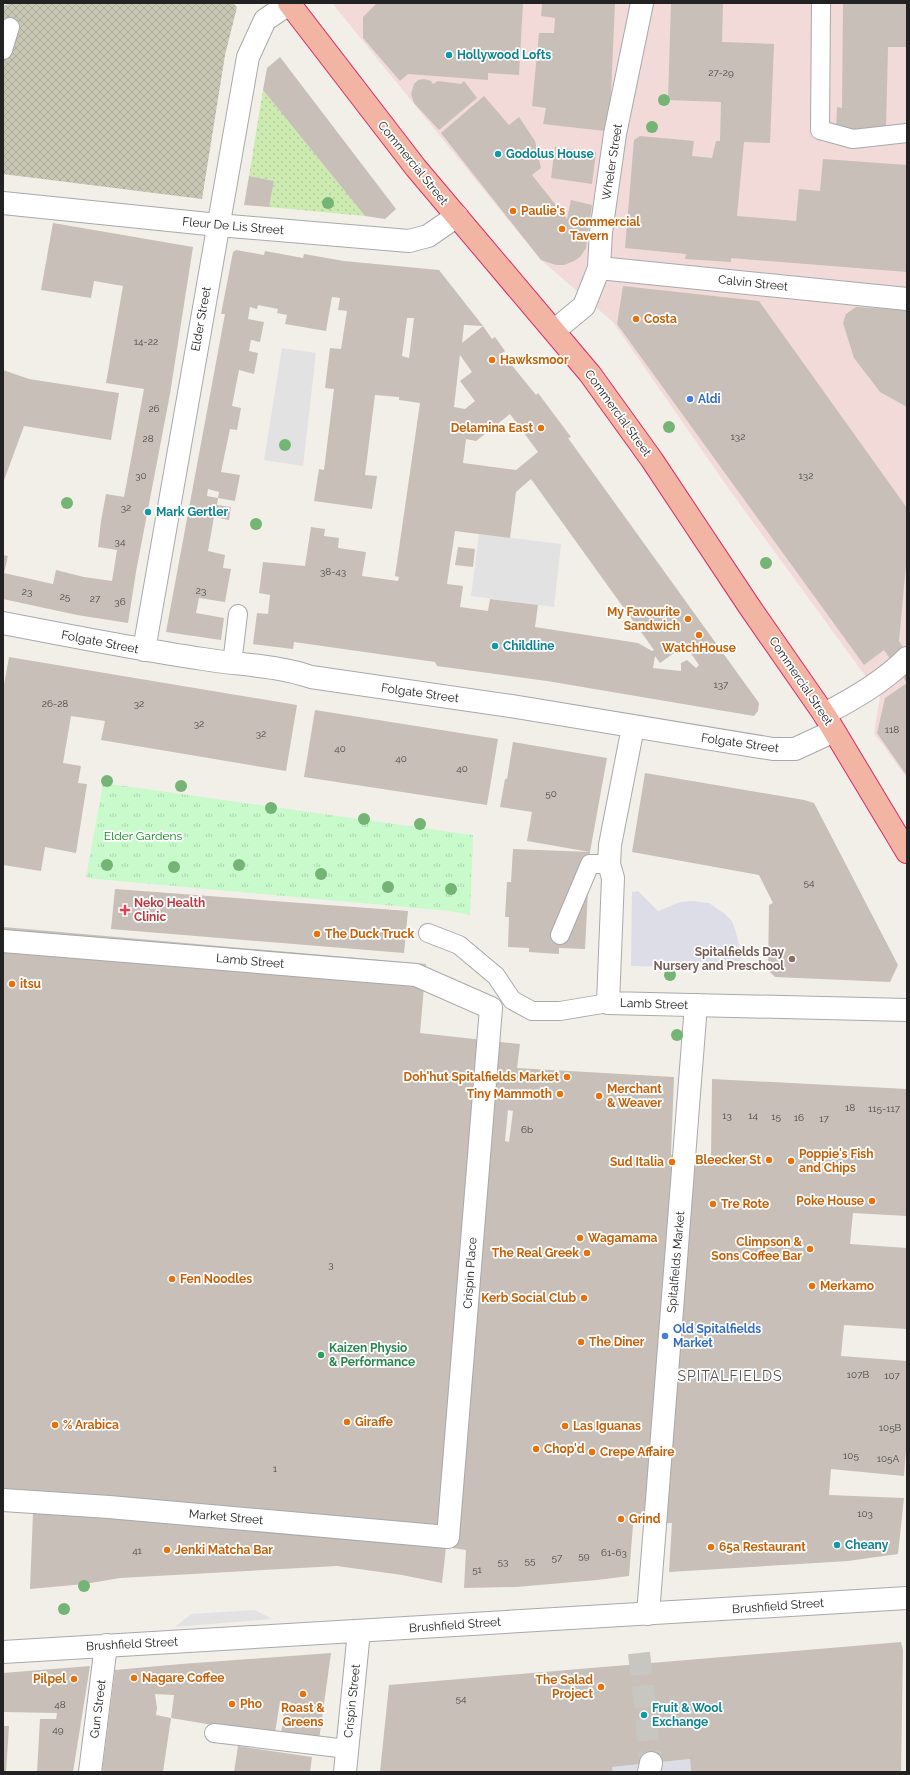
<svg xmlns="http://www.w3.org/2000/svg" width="910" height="1775" viewBox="0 0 910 1775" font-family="Raleway,sans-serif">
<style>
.commercial{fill:#f2dad9}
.construction{fill:url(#construction-cross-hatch)}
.park{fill:url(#park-tufts)}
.garden{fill:url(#garden-dots)}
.parking{fill:#e2e2e2}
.plaza{fill:#dddde8}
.building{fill:#c7bfb8;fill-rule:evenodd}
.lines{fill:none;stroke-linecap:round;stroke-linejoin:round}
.pedestrian-tunnel{stroke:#c8c6c1;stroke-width:22;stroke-dasharray:22 11;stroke-linecap:butt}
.service-casing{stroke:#a9a9a9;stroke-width:20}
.pedestrian-casing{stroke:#a9a9a9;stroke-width:24}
.minor-casing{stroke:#a9a9a9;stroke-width:24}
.trunk-casing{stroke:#dc2a67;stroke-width:24}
.service{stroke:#fff;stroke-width:18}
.pedestrian{stroke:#fff;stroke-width:22}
.minor{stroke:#fff;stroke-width:22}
.trunk{stroke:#f2b4a3;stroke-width:22}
.tree{fill:#74b475}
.culture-dot{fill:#0f9aa8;stroke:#fff;stroke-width:1.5}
.food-dot{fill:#e8710a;stroke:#fff;stroke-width:1.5}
.shop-dot{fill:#3f7fe0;stroke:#fff;stroke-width:1.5}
.health-dot{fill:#e0444e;stroke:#fff;stroke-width:1.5}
.education-dot{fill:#8d6e63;stroke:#fff;stroke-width:1.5}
.leisure-dot{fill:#2e9e5b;stroke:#fff;stroke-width:1.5}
.labels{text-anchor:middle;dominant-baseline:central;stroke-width:3.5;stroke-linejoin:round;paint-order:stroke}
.number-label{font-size:10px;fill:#4b4948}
.culture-label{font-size:12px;font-weight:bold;fill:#0d838f;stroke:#fff;text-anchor:start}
.street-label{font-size:12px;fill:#222;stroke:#fff}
.food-label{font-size:12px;font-weight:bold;fill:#c56008;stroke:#fff;text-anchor:start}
.shop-label{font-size:12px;font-weight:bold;fill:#366cbe;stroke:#fff;text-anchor:start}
.park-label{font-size:12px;fill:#0c8416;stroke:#fff}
.health-label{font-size:12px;font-weight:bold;fill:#be3a42;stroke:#fff;text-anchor:start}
.education-label{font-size:12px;font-weight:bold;fill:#785e54;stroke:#fff;text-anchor:end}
.leisure-label{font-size:12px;font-weight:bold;fill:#27864d;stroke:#fff;text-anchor:start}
.quarter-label{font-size:14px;letter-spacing:1px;fill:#555;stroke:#fff}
</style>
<defs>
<pattern id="construction-cross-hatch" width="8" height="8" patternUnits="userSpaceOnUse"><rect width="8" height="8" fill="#c7c7b4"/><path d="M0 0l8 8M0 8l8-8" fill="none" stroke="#abab9a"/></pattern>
<pattern id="park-tufts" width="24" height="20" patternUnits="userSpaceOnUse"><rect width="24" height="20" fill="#c8facc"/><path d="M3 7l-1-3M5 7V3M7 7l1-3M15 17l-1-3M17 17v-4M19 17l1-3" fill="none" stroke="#acd6af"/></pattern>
<pattern id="garden-dots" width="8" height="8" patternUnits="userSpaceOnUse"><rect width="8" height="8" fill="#cdebb0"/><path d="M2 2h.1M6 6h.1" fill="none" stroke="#b0c997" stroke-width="1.8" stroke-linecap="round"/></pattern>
</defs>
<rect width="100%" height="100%" fill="#f2efe9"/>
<!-- commercial -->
<path class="commercial" d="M332,3h575v775l-33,-45 6,-37 -149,-204 -118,-170 -72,-62z"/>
<!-- construction -->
<path class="construction" d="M11,3h222l4,4 -12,48 -23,144 -199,-25v-168z"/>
<!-- park -->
<path class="park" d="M103,783l370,52 -3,80 -20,-4 -364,-33z"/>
<!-- garden -->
<path class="garden" d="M263,90l102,126 -96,-9 5,-26 -25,-5z"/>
<!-- parking -->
<path class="parking" d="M282,348l34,5 -13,113 -39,-6z
M479,534l82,10 -7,63 -83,-11z
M255,1610l17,9 -97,8 16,-13z"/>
<!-- plaza -->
<path class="plaza" d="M638,891l20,20 22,-9 13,-1 16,2 16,11 7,7 4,12 5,20 -1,16 -109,-3 1,-74z
M690,1759l1,13h-78l-1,-5z"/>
<!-- building -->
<path class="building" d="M377,3h146l-4,72 -31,-2v7l-80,-6 -8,7 -37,-43v-21z
M542,3h73l-4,91 -6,37 -62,-7 3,-16 -14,-2 7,-73h15l1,-15 -14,-2z
M671,3h52l-1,39 52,2 -4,99 -26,-1 -7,74 59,5 3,-32 21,2 3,-32 84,6v107l-176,-14v4l-46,-3 1,-5 -61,-6 9,-108 6,-4 54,5 -2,15 20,2 4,-17h4l1,-39 -53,-2z
M843,3h64v44h-19l-2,82h-50l1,-22 5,1z
M280,57l116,152 -11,10 -20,-3 -102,-126 4,-22z
M424,79l7,2 2,3 5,-3 23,3 3,-3 13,17 -38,32 -25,-27 -3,-9 3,-10 4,-4z
M484,96l25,29 10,-8 16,24 6,27 -9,7 35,44 4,-19 21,5 -6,43 -6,9 -6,4 -10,4h-8l-15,-5 -100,-127z
M555,147l41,5 -4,32 -41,-6z
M249,176l25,5 -5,26 -25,-2z
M53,223l140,24 -23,147 -34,178 -8,51 -51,-8 -74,-16v-44l5,1 -4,17 49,11 3,-14 28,7 28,4 5,-31 -19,-3 3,-26 5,-27 18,3 20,-108 -38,-6 17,-97 -29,-5 -3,17 -50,-8z
M236,250l28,5 1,-4 38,7 1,-4 40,7 95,9 44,56 -19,-1 -2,18 21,-17 9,13 3,-2 10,14 -3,2 34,42 2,-2 33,44 -3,1 191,265 -1,8 -4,5 -207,-35 -110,-15 -2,-4 -141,-20 -1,7 -40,-5 4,-31 11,1 2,-19 -11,-2 4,-31 42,4 6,-39 14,2 -1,7 15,2 -1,10 28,4 -4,24 36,5 1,-4 -4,-1 25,-173 -21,-3v-3l-24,-2 -10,80 12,1 -5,33 -58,-8 5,-32 5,1 10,-81 -9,-1 5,-40 11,1 6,-38 -9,-1 2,-12 -8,-1 -6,34 -41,-7 2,-9 -10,-2 1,-4 -20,-4 -1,4 -7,-2 -2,12 16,3 -4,20 -9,-2 -2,11 9,2 -4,21 -15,-4 -7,36 9,2 -4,22 -7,-1 -9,43 19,3 -5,26 -17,-3 1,-6 -11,-3 -1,7 11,2 -1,7 14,2 -2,13 -15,-3 -6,34 17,4 -2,13 8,1 -6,33 -26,-4 -3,15 28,5 -3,22 -55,-8 59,-318h-4l12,-62zM407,318h7l-5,40 -7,-2zM460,355l12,17 -12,9 15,20 -10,8 -11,-2zM510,414l28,38 -22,18 -53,-7 3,-24 10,2zM531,479l123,171 -2,1 -14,-8 -103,-16 3,-22 -48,-6 -2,12 -28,-4 3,-21 -16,-2 8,-53 55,7 6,-46zM685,645l14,20 -3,3 -9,-8 -6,3v8l-28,-3 2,-12 5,7z
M623,286l136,15 148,207v46l-8,87 8,12v123l-30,-43 8,-35 22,-15 -23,-33 -20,15 -247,-341z
M856,307l51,3v97l-27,-15 -26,-34 -11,-35 3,-9z
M3,370l26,9 90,14 -8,47 -87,-14 -21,57z
M458,547l17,2 -2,18 -18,-2z
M9,657l288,48 -11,66 -185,-31 4,-19 -34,-5 -8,47 18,3 -3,17 9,1 -11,69 -31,-6 -4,24 -38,-6v-175z
M315,710l183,29 -11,66 -183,-28z
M513,742l94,16 -17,94 -5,97 -26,-1v6l-30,-2v-4l-21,-1 1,-30h-4l2,-35h4l2,-33 77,3 -63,-11 5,-29 -32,-5 5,-28h2z
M645,773l159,27 10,3 84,162 -8,17 -115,-5 -7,-7 1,-65 4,-2 -14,-28 -127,-23z
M115,889l293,22 -4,42 -293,-24z
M3,927l423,37 -6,69 100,11 -3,24 157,9 -3,78 40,2 1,-78 195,10v127l-54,-3 -3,31 57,4v81l-63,-4 -3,31 66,5v74l-3,41 -73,-7 -2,26 75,3 -6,56 -50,7 -179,11 3,-49 -39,2 -4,51 -32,4 -81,7 -52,1 2,-38 -20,-3 -4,36 -40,-8 -65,-9 -217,12 -35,6 -55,5 3,-76 -30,-2zM508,1110l5,1 -4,31 -4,-1z
M901,1642l2,8 -2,122h-210l-1,-13 -78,8 1,5h-233l9,-87z
M331,1653l-12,87 -38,-6 3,-22 7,-4v-6l-11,-1 -5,32 -62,-8 -42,-7 3,-23 -19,-1 2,14 -1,7 15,3 -8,54h-61l13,-102 66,-6z
M90,1666l-17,106h-36l3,-53h16l1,-6 -54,-1v-39z
M3,1726h6l-3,46h-3z
M238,1746l74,11 -2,15h-76z"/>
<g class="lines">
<!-- pedestrian-tunnel -->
<path class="pedestrian-tunnel" d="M639,1653l12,110"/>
<defs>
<path id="service" d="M821,3l-1,127 33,9 54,-6
M3,50l7,-23
M232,664l6,-50
M428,933l31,12 37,31 16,24 20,11h28l48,-8
M560,935l30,-71h19
M214,1733l133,16"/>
<path id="pedestrian" d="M3,941l413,34 75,33 -43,529 -339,-30 -106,-7
M648,1614l48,-609
M649,1772l2,-9"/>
<path id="minor" d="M3,203l215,22 191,16 19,-5 29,-20
M599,268l308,31
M555,330l29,-24 15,-38 2,-36 14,-98 27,-131
M3,623c67,13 133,26 200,36 36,6 74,6 108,18l200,29 262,43h22l39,-18
M144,650l104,-593 17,-37 25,-17
M824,714c30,-15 59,-32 83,-56
M633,727l-23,118 -1,19 4,14 -5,125 299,7
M3,1652l904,-54
M90,1772l16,-127
M345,1772l14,-141"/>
<path id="trunk" d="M289,3l127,165 174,206 62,86 97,146 75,108 83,138"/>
</defs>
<!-- service casing -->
<use href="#service" class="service-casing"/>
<!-- pedestrian casing -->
<use href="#pedestrian" class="pedestrian-casing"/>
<!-- minor casing -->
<use href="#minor" class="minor-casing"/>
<!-- trunk casing -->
<use href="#trunk" class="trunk-casing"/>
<!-- service -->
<use href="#service" class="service"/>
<!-- pedestrian -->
<use href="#pedestrian" class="pedestrian"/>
<!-- minor -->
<use href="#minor" class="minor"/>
<!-- trunk -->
<use href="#trunk" class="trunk"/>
</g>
<!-- trees -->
<g class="tree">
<circle cx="664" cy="100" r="6"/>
<circle cx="652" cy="127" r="6"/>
<circle cx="328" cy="203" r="6"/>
<circle cx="669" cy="427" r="6"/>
<circle cx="285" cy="445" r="6"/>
<circle cx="67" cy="503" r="6"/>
<circle cx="256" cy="524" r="6"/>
<circle cx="766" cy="563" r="6"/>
<circle cx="107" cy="781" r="6"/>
<circle cx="181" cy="786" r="6"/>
<circle cx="271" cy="808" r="6"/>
<circle cx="364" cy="819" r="6"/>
<circle cx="420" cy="824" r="6"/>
<circle cx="107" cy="865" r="6"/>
<circle cx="239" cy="865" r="6"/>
<circle cx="174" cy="867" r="6"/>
<circle cx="321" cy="874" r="6"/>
<circle cx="388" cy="887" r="6"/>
<circle cx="451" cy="889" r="6"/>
<circle cx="670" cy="975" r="6"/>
<circle cx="677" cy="1035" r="6"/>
<circle cx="84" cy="1586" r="6"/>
<circle cx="64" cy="1609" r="6"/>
</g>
<!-- markers -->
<g class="culture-dot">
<circle cx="449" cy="55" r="4"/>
<circle cx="498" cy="154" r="4"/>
<circle cx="148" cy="512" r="4"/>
<circle cx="495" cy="646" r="4"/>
<circle cx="837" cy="1545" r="4"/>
<circle cx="644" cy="1715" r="4"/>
</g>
<g class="food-dot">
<circle cx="513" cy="211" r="4"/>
<circle cx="562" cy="229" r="4"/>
<circle cx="636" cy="319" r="4"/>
<circle cx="492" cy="360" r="4"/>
<circle cx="541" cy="428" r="4"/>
<circle cx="688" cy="619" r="4"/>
<circle cx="699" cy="635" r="4"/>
<circle cx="317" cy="934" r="4"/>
<circle cx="12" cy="984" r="4"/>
<circle cx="567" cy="1077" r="4"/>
<circle cx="560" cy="1094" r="4"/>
<circle cx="599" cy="1096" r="4"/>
<circle cx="769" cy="1160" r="4"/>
<circle cx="791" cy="1161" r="4"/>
<circle cx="672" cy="1162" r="4"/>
<circle cx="872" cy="1201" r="4"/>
<circle cx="713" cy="1204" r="4"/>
<circle cx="580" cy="1238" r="4"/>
<circle cx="810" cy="1249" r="4"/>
<circle cx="587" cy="1253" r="4"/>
<circle cx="172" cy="1279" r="4"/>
<circle cx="812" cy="1286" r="4"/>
<circle cx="584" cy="1298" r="4"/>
<circle cx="581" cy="1342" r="4"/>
<circle cx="347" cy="1422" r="4"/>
<circle cx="55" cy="1425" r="4"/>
<circle cx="565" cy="1426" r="4"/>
<circle cx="536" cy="1449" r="4"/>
<circle cx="592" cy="1452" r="4"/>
<circle cx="621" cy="1519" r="4"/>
<circle cx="711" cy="1547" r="4"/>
<circle cx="167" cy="1550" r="4"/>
<circle cx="134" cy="1678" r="4"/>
<circle cx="74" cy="1679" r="4"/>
<circle cx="601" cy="1687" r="4"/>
<circle cx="303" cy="1694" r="4"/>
<circle cx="232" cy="1704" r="4"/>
</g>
<g class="shop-dot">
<circle cx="690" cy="399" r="4"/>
<circle cx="665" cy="1336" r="4"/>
</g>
<path class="health-dot" d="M123 904h4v4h4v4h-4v4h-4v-4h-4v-4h4z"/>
<circle class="education-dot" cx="792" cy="959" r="4"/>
<circle class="leisure-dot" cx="321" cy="1355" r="4"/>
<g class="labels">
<!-- number labels -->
<g class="number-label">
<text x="721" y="72">27-29</text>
<text x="146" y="341">14-22</text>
<text x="154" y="408">26</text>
<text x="738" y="436">132</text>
<text x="148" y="438">28</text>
<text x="141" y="475">30</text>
<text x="806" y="475">132</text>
<text x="126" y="507">32</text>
<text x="120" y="541">34</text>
<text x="333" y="571">38-43</text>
<text x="201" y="590">23</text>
<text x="27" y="591">23</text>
<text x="65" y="596">25</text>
<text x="95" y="598">27</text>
<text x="120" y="601">36</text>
<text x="721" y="684">137</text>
<text x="55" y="703">26-28</text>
<text x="139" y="703">32</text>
<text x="199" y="723">32</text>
<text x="892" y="729">118</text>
<text x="261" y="733">32</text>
<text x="340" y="748">40</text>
<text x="401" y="758">40</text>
<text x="462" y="768">40</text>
<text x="551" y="793">50</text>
<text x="809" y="882">54</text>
<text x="850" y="1107">18</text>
<text x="884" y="1108">115-117</text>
<text x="727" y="1115">13</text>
<text x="753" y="1115">14</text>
<text x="776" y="1116">15</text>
<text x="799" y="1117">16</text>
<text x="824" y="1118">17</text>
<text x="527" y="1129">6b</text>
<text x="331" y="1264">3</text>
<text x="858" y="1374">107B</text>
<text x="892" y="1375">107</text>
<text x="890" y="1427">105B</text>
<text x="851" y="1455">105</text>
<text x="888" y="1458">105A</text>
<text x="275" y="1468">1</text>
<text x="865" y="1513">103</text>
<text x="137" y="1550">41</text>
<text x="614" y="1552">61-63</text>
<text x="584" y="1555">59</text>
<text x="557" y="1557">57</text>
<text x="530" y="1560">55</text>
<text x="503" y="1561">53</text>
<text x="477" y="1569">51</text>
<text x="461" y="1698">54</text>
<text x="60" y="1704">48</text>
<text x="58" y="1729">49</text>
</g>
<!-- culture labels -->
<g class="culture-label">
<text x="457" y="55">Hollywood Lofts</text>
<text x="506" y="154">Godolus House</text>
<text x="156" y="512">Mark Gertler</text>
<text x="503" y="646">Childline</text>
<text x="845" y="1545">Cheany</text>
<text x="652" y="1708">Fruit &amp; Wool<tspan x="652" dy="14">Exchange</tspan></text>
</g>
<!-- street labels -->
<g class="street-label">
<text transform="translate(612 162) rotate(-81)">Wheler Street</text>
<text transform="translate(413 163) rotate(51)">Commercial Street</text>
<text transform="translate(233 226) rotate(5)">Fleur De Lis Street</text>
<text transform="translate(753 283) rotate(6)">Calvin Street</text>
<text transform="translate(201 319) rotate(-80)">Elder Street</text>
<text transform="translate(618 413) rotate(54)">Commercial Street</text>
<text transform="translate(100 642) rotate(11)">Folgate Street</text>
<text transform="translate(801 681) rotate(56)">Commercial Street</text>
<text transform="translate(420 693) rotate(8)">Folgate Street</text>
<text transform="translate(740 743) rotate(8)">Folgate Street</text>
<text transform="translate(250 961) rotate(5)">Lamb Street</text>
<text transform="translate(654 1004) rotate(2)">Lamb Street</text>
<text transform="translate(676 1262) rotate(-85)">Spitalfields Market</text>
<text transform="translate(470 1273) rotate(-86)">Crispin Place</text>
<text transform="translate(226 1517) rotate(5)">Market Street</text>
<text transform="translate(778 1606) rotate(-4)">Brushfield Street</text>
<text transform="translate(455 1625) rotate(-4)">Brushfield Street</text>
<text transform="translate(132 1644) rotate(-3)">Brushfield Street</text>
<text transform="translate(352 1701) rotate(-84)">Crispin Street</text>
<text transform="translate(98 1709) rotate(-83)">Gun Street</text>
</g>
<!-- food labels -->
<g class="food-label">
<text x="521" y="211">Paulie's</text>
<text x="570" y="222">Commercial<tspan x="570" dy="14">Tavern</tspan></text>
<text x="644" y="319">Costa</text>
<text x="500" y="360">Hawksmoor</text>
<text x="533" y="428" text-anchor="end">Delamina East</text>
<text x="680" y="612" text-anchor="end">My Favourite<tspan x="680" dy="14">Sandwich</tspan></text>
<text x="699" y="648" text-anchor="middle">WatchHouse</text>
<text x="325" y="934">The Duck Truck</text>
<text x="20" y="984">itsu</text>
<text x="559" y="1077" text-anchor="end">Doh'hut Spitalfields Market</text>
<text x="607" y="1089">Merchant<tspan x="607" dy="14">&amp; Weaver</tspan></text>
<text x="552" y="1094" text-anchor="end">Tiny Mammoth</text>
<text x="799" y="1154">Poppie's Fish<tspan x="799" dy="14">and Chips</tspan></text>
<text x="761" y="1160" text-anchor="end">Bleecker St</text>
<text x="664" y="1162" text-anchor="end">Sud Italia</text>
<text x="864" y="1201" text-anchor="end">Poke House</text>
<text x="721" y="1204">Tre Rote</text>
<text x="588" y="1238">Wagamama</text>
<text x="802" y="1242" text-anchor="end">Climpson &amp;<tspan x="802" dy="14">Sons Coffee Bar</tspan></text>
<text x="579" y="1253" text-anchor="end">The Real Greek</text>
<text x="180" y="1279">Fen Noodles</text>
<text x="820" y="1286">Merkamo</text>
<text x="576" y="1298" text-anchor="end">Kerb Social Club</text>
<text x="589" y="1342">The Diner</text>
<text x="355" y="1422">Giraffe</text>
<text x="63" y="1425">% Arabica</text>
<text x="573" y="1426">Las Iguanas</text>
<text x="544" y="1449">Chop'd</text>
<text x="600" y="1452">Crepe Affaire</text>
<text x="629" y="1519">Grind</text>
<text x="719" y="1547">65a Restaurant</text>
<text x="175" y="1550">Jenki Matcha Bar</text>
<text x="142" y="1678">Nagare Coffee</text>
<text x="66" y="1679" text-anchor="end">Pilpel</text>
<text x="593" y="1680" text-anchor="end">The Salad<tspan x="593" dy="14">Project</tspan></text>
<text x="240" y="1704">Pho</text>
<text x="303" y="1708" text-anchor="middle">Roast &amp;<tspan x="303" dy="14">Greens</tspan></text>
</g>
<!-- shop labels -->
<g class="shop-label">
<text x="698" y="399">Aldi</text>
<text x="673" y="1329">Old Spitalfields<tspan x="673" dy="14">Market</tspan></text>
</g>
<!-- park labels -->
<g class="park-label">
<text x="143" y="836">Elder Gardens</text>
</g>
<!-- health labels -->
<g class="health-label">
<text x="134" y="903">Neko Health<tspan x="134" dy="14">Clinic</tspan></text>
</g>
<!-- education labels -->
<g class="education-label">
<text x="784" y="952">Spitalfields Day<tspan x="784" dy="14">Nursery and Preschool</tspan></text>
</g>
<!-- leisure labels -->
<g class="leisure-label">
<text x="329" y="1348">Kaizen Physio<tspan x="329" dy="14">&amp; Performance</tspan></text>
</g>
<!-- quarter labels -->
<g class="quarter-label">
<text x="730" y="1376">SPITALFIELDS</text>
</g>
</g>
<!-- border -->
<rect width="910" height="1775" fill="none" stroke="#222222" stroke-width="8"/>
</svg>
